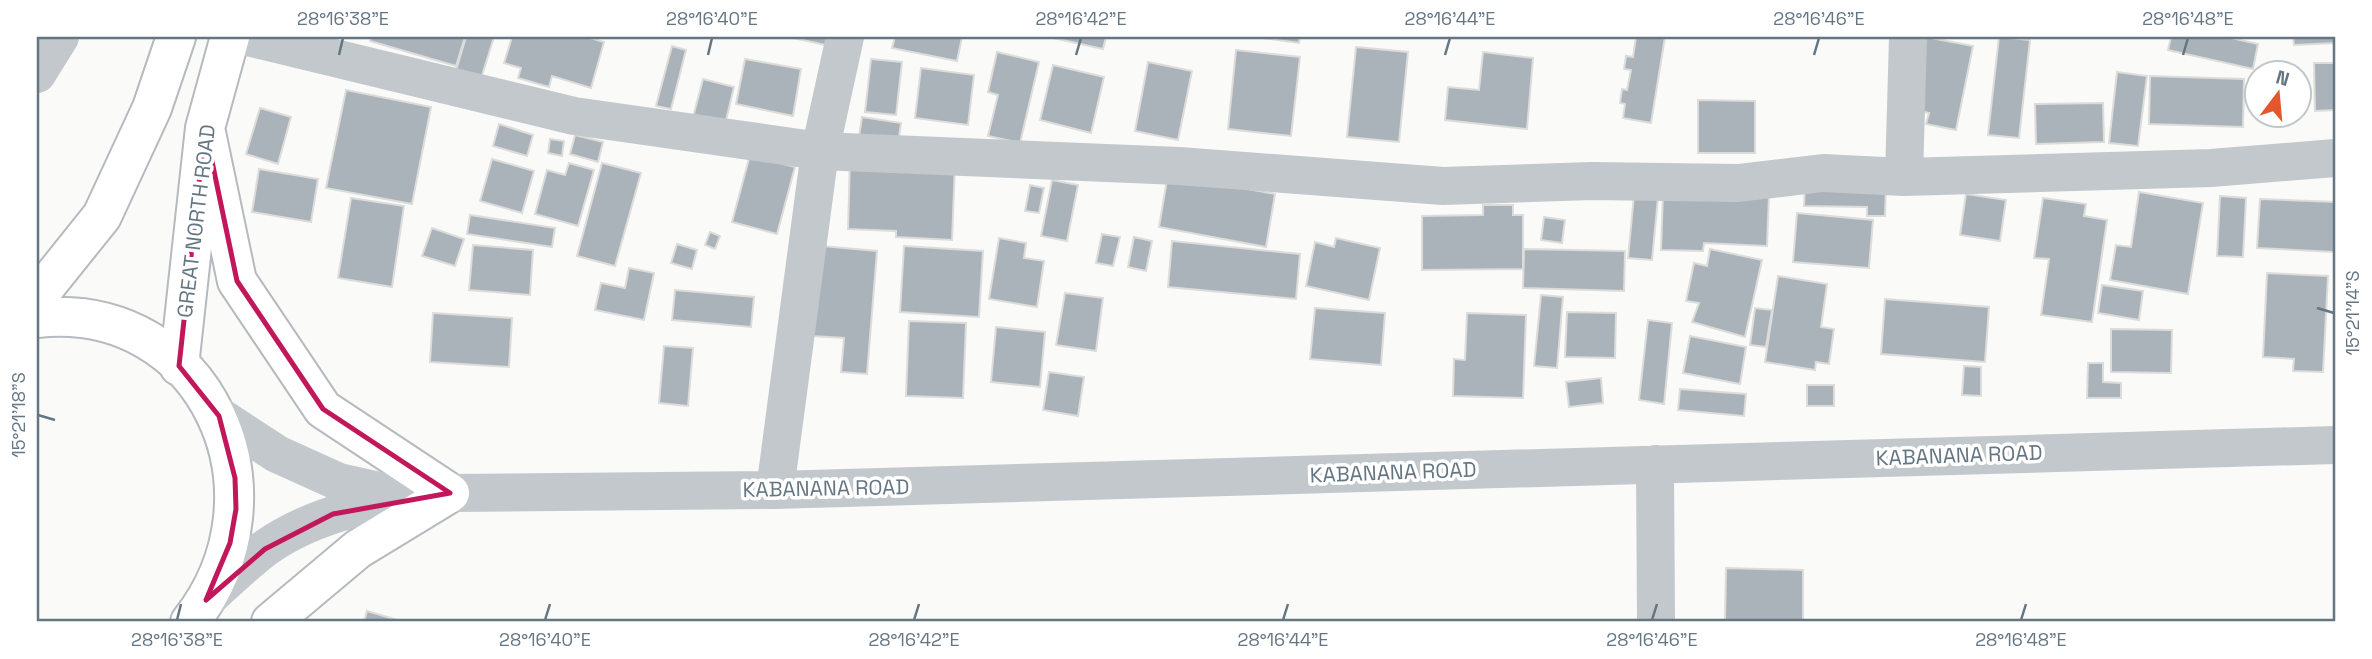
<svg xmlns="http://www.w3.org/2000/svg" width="2372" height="659" viewBox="0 0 2372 659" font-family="'Space Grotesk',sans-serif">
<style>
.building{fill:#aab3b9;stroke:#dcdcda;stroke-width:2}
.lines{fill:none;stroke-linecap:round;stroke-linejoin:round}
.major-casing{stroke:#b5babe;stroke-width:42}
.minor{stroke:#c3c8cc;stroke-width:38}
.major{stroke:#fff;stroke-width:38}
.marked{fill:none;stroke:#c2185b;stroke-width:5;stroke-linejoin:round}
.ticks{fill:none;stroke:#657683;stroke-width:2.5}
.labels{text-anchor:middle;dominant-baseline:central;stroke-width:7;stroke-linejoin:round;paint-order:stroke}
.street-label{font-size:21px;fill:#657683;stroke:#fff}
.neatline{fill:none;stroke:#657683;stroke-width:2.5}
.ticks-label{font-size:18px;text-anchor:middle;fill:#657683}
</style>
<rect width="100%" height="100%" fill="#fafaf8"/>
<!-- building -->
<path class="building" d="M371,37h94l-9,29 -86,-25z
M466,37h28l-15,48 -25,-8z
M512,37h75l17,5 -13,46 -39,-12 -3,11 -31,-9 3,-10 -17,-5z
M789,37h43l-2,9z
M895,37h67l-5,24 -65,-13z
M1049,37h57l-3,12z
M1255,37h45l-1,6z
M1636,37h29l-14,86 -28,-5 2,-14 -5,-1 2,-14 5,1 4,-20 -7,-1 2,-13 7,1z
M1926,37l47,9 -17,84 -30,-6 3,-11 -17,-4z
M1999,37l31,3 -11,98 -31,-3z
M2171,37h56l31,7 -5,25 -85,-19z
M2293,37h42v6l-41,2z
M672,46l14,4 -15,59 -15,-3z
M1356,47l52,5 -9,90 -52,-5z
M1236,50l64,7 -9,79 -63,-7z
M997,52l42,10 -19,81 -32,-7 10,-41 -10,-3z
M1483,52l50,6 -6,71 -82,-9 3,-33 31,3z
M745,59l56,10 -8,47 -57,-12z
M871,59l31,3 -6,53 -31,-3z
M1148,62l44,9 -14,69 -43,-9z
M2314,63h21v47l-20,1z
M1053,65l51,12 -13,56 -51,-13z
M921,68l53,7 -6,50 -53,-7z
M2117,72l30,4 -9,70 -29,-3z
M2150,76l94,3 -1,48 -94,-3z
M703,79l31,8 -11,46 -32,-8z
M346,90l85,17 -19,97 -86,-16z
M1698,100l57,1v52h-57z
M2103,103l1,39 -68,2 -1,-40z
M260,108l31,9 -13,47 -32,-10z
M862,117l39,6 -4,27 -39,-7z
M499,124l34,11 -6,21 -34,-10z
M575,135l28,7 -5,20 -28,-8z
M550,139l14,2 -2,15 -14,-3z
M750,155l45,12 -18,67 -45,-12z
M492,159l42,12 -12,42 -42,-12z
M850,159l105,5 -3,76 -56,-3v-6l-48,-2z
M569,163l25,7 -16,56 -43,-12 12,-44 18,5z
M602,163l39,10 -26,93 -38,-10z
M259,169l59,10 -7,43 -59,-10z
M1168,174l107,20 -9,53 -107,-20z
M1052,180l26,5 -11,56 -26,-5z
M1805,184l81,1 -1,31h-18v-9l-63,-1z
M1030,185l14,3 -5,25 -14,-2z
M1663,192l106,3 -2,51 -63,-3 -1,8 -42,-1z
M2139,192l64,11 -15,91 -78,-14 6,-35 15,2z
M1966,194l40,6 -6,41 -40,-6z
M1634,195l24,3 -6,62 -24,-2z
M2220,196l26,2 -3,59 -26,-1z
M351,198l53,8 -12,81 -54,-9z
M2043,198l43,6 -2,12 23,4 -15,102 -51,-7 8,-56 -15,-1z
M2260,199l75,3 -1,50 -77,-4z
M1483,205h30v10h10v54l-101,1v-54l61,-1z
M1797,213l76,7 -4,48 -76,-6z
M470,215l85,13 -3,19 -85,-13z
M1544,217l21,3 -3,23 -21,-3z
M432,228l32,11 -9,27 -33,-10z
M710,232l10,4 -5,13 -10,-4z
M1102,234l18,3 -7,29 -17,-3z
M1134,237l18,4 -6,30 -18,-4z
M999,238l27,5 -2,15 20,3 -7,46 -48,-8z
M1336,238l44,10 -11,52 -63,-14 9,-44 19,5z
M1172,241l128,13 -4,45 -128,-12z
M677,244l20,6 -5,19 -21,-6z
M473,245l60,5 -3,45 -61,-5z
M822,246l55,5 -10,123 -26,-2 3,-34 -31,-2z
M904,246l79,5 -4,66 -79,-5z
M1524,249l101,2 -1,40 -101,-3z
M1710,249l52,11 -17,77 -53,-15 7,-19 -13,-2 8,-38 13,3z
M629,268l25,5 -10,47 -49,-10 6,-27 24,5z
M2267,273l61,3 -5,96 -30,-1 1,-12 -31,-2z
M1778,276l49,8 -6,43 13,2 -5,35 -13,-2 -1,8 -50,-8z
M2102,285l41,6 -4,29 -41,-7z
M675,290l79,7 -3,30 -79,-7z
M1065,293l38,5 -7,53 -40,-6z
M1541,295l22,2 -6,71 -23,-2z
M1885,299l104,8 -4,55 -104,-8z
M1315,308l70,5 -4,52 -71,-6z
M1755,308l17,2 -6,37 -16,-2z
M1567,312l49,1 -1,45 -50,-1z
M433,313l79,5 -3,49 -79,-5z
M1467,313l59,2 -3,83 -70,-2 1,-37 11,1z
M1648,320l24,3 -8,81 -25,-4z
M909,321l57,2 -3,75 -57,-2z
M996,327l49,5 -5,55 -49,-5z
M2111,329l61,1 -1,43 -60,-1z
M1690,336l56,11 -6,37 -57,-11z
M664,346l29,2 -5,58 -29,-3z
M2088,363h15v19l18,1v15h-34z
M1964,366l17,1v29l-19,-1z
M1049,372l35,5 -6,39 -35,-6z
M1601,378l2,25 -34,4 -3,-25z
M1807,385h27v21h-27z
M1680,389l66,5 -2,22 -66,-6z
M1726,568l77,2v52h-78z
M367,611l37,11h-40z"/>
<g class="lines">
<defs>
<path id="major" d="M205,128l32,153 86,128 127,84 -92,56 -87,73
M37,297l65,-81 50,-108 24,-71
M37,318c170,-18 255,175 153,304
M179,366l26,-238 25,-91"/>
</defs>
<!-- major casing -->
<use href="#major" class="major-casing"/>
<!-- minor -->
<path class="minor" d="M248,37l326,79 246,35 359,15 264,20 149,-5 146,2 85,-10 81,4 307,-9 124,-10
M37,74l23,-37
M1904,177l4,-140
M219,416l58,38 62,28 59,13
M1655,464l1,158
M775,490l45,-339 25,-114
M206,600c19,-17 38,-36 58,-51 53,-38 122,-50 186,-56l325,-3 1560,-45"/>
<!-- major -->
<use href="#major" class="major"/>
</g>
<!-- marked area -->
<path class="marked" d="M205,128l32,153 86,128 127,84 -117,21 -68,35 -59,51 24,-57 6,-34 -1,-31 -16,-62 -40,-50z"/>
<!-- ticks -->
<path class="ticks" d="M339,55l4,-17M708,55l4,-17M1076,55l5,-17M1445,55l5,-17M1814,55l5,-17M2183,55l5,-17M2317,308l17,5M38,415l17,5M177,620l4,-16M545,620l5,-16M914,620l5,-16M1283,620l5,-16M1652,620l5,-16M2021,620l5,-16"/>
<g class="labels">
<!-- street labels -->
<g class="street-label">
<text transform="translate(196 221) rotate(-83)">GREAT NORTH ROAD</text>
<text transform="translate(1959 455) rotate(-2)">KABANANA ROAD</text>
<text transform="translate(1393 472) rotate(-2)">KABANANA ROAD</text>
<text transform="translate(826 488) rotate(-1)">KABANANA ROAD</text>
</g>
</g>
<!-- border -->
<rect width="2372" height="659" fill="none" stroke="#ffffff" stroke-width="77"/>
<!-- north arrow -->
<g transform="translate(2278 94) rotate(16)"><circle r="33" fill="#ffffff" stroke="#c1c8cd" stroke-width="2"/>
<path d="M0-5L12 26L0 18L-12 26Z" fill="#e4572e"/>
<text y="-10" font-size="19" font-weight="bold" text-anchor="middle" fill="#657683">N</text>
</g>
<rect x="38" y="38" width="2296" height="582" class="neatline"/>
<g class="ticks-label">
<text x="343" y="25">28°16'38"E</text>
<text x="712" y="25">28°16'40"E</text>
<text x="1081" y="25">28°16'42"E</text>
<text x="1450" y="25">28°16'44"E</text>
<text x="1819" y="25">28°16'46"E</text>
<text x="2188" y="25">28°16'48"E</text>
<text transform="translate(2353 313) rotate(-90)" y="6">15°21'14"S</text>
<text transform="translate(19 415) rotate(-90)" y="6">15°21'18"S</text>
<text x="177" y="646">28°16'38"E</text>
<text x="545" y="646">28°16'40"E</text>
<text x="914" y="646">28°16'42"E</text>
<text x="1283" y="646">28°16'44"E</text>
<text x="1652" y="646">28°16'46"E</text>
<text x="2021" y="646">28°16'48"E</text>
</g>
</svg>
